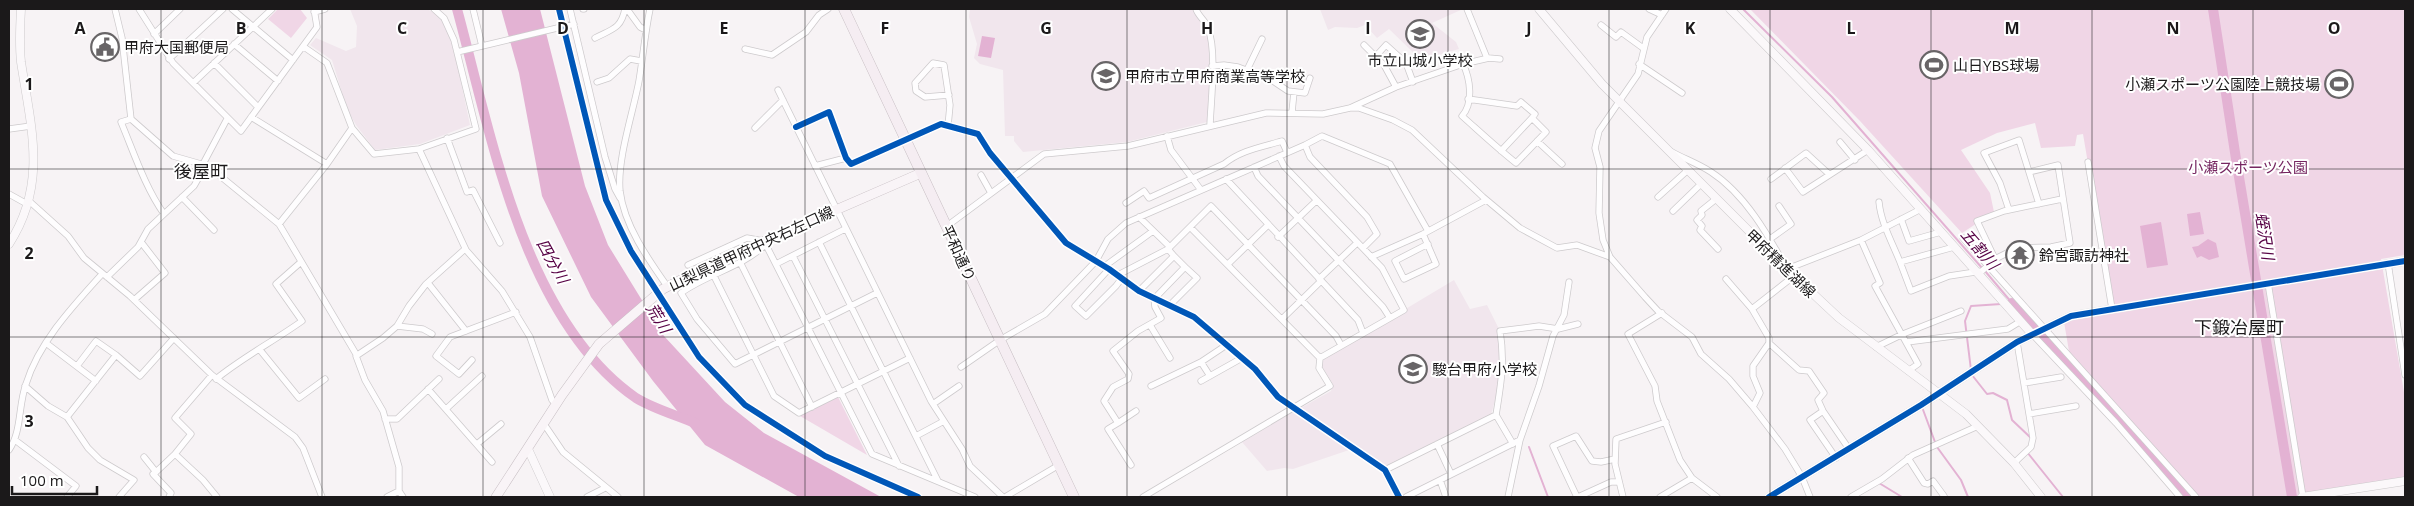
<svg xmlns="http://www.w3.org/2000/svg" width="2414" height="506" viewBox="0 0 2414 506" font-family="'Open Sans','Noto Sans JP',sans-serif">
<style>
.built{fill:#f1e6ed}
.green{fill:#f0d6e6}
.water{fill:#e3b2d3}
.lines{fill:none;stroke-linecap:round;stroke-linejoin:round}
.stream{stroke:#e3b2d3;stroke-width:2}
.river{stroke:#e3b2d3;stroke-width:10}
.street-casing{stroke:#cdcacc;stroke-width:7}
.secondary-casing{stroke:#cdcacc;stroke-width:9}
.primary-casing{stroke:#c6bdc2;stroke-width:10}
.highway-casing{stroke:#c6bdc2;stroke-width:11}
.street{stroke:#fefdfe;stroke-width:5.5}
.secondary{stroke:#fbf8fa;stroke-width:8}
.primary{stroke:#f9f4f7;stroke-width:9}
.highway{stroke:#f5edf2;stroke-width:10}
.cycleway-casing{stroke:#fff;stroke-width:9}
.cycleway{stroke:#0057b8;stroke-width:6}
.grid{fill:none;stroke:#1b191a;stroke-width:1;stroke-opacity:0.55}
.labels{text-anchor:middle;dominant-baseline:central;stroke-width:4;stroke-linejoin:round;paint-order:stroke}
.poi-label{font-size:15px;fill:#1b191a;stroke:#fff;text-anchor:start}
.park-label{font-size:15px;fill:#762661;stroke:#fff}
.street-label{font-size:15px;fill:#1b191a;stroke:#fff}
.water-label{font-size:16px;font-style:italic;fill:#560144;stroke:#fff}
.quarter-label{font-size:18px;fill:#1b191a;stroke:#fff}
.grid-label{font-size:16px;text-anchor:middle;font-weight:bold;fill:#1b191a;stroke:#fff;stroke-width:4;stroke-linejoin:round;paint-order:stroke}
</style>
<rect width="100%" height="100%" fill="#f7f3f5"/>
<!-- built -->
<path class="built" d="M350,9h77l13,7 13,28 17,81 -50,19 -45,6 -19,-25 -9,-16 -15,-49 -22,-15 6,-7 30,13 10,-4 1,-21z
M970,9h223l15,23 2,34 -2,54 -1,2 -80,20 -104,10 -9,-11v-5h-9l-2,-66 -23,-6 -6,-6 3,-14 -8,-27z
M1320,9h143l-31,14 24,19 3,7 -38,11 -32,-31 -12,9 -12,-13 -8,3 -22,-1 -7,3z
M1454,280l16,29 17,-4 13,26 2,43 -11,41 -104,52 -88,-58 32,-18 2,-7 -12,-19 1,-6z
M1294,411l55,39 -56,19 -9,-1 -17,3 -25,-29z"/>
<!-- green -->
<path class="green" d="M278,9h22l7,9 -16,20 -23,-19z
M1750,9h655v246l-24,4 24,139v79l-111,20h-98l-72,-85 -54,-55 -6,-35 49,-11 -30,-177 -6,1 -2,11 -34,2 -6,-25 -38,10 -36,17 29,43 4,19 -32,21 -102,-112z
M838,397l29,58 -67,-39z"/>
<!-- water -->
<path class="water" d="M501,9h39l45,177 23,59 56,91 61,66 39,31 117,64h-82l-94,-52 -52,-64 -62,-84 -49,-101 -23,-123z
M982,36l13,2 -4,20 -13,-2z
M2200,212l4,22 -14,2 -3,-22z
M2161,222l7,43 -21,3 -7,-42z
M2208,239l8,4 3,14 -10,3 -8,-4 -4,2 -5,-11 6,-1z"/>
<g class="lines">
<!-- stream -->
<path class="stream" d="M1743,9l89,88 150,171
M1985,271l27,32h-3
M1971,370l-6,-49 6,-15 30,-2
M1972,375l15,19 6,-1 14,7 5,20 19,18
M1922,407l13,35
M1529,447l19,50
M1937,447l24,33 7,17
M2027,452l36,45
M1879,483l23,14"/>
<!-- river -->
<path class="river" d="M457,9c34,124 66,311 179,389 18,11 40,17 59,25
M2213,9l23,150 56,338
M2012,303l177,194"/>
<defs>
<path id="street" d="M115,9l7,29 9,81 42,37 35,10 71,58 77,130
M139,9l34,54 68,68 76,-104 -3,-18
M232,9l61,51
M473,9l9,37
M570,9l35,148 10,32 5,9
M583,9h1
M627,9l13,18 6,3
M650,9c-5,24 -7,48 -11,72 -6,32 -22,78 -19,110 4,34 28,68 47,95
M1196,9c2,7 10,12 12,19 9,23 3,72 2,97
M1467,9l20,49
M1649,9l13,6
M1666,9l-19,28 -9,37 -39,57 -4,17 5,19 -1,46 4,27 7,17 35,40 13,14 34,26 9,17 28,25 24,28 32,42 17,28 8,20
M314,12l11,-3
M1601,25l15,12 5,-5 22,16
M154,34l26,-25
M595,38c17,-9 26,-9 30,-29
M234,44l44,37
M1364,45l20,20 12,22
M304,47l23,16 25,65 22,26 45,-5 47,101 36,41 28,46 22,63 5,4
M745,49l27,6 34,-23 13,-17 9,-6
M457,52l117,-28
M1376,56l10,-11 20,18 7,19
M169,59l54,-50
M214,63l44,44
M1463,64c7,14 11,39 -1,52 18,16 35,32 54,47l30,-31 -14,-14 -31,33
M1639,64l43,29
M1212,66l12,-1 14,2 32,12 18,12 17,2 5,-15
M1247,70l15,-31
M597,82l12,-4 21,-19 11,2
M193,83l79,-74
M778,90l153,311 31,48 8,17 33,31
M1468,99l49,7 4,-4 14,12 -3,4
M1352,108h7l34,12 19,10 71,67 37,31 37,20 20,-3 33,12
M1292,112l2,-20
M251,117l76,47
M131,119l-10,3c13,31 24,65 43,92
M948,126l2,-21 -6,-40 -11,-2 -18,20 1,8 9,6 24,-2
M796,127l33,-15 17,46 5,6 90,-40 37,10 12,19 76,90 43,26 30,22 55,26 61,52 23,28 107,73 14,27
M755,128l28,-28
M9,129l22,-3
M1167,136l4,14 30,40
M447,138l20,54 6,-2 27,53
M1537,141l25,23
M1840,142l15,18
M1305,145l5,12 57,60 10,17 -14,14
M419,149l57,-20 -22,-89 -10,-22 -10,-9
M1672,152c13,7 27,12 39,20 34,22 57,63 76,97l74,-29 60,-31
M1279,156l5,10 98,102 22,42 -84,48
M2088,162l24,147
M203,164l24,-45
M815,166l31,-8
M1254,167l4,9 125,131 7,11
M1785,168l18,24 65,-42
M981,175l10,18
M1226,179l132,141 5,13
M1771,179l35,-26 23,21
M9,194l18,10
M182,197l32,33
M1658,197l30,-27
M1716,199l-15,12 1,4 -5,5 5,6 -2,4 18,19
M28,200l40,36 16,22 46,38 82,79 83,62 8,11 19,49
M1879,202c2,21 13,40 21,60l54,-15
M1126,203l18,-12 5,7 75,-34c17,-14 38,-17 58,-23l5,11
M2009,210l-9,-27 -16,-30 35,-13 20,64
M1673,211l28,-27
M1139,217l31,30
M1901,219l8,22 32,-9
M279,224l48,-60 25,-36
M947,226l97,-72 84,-8 138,-33 57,1 27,-6 46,-21 67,-23 26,-6 11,1
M1190,227l130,131
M1278,237l38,-36
M1963,238l233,259
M1770,239l21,-15 -12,-18
M1861,240l19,43 -5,3 43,78 -10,7
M819,242l119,239
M766,244c-23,23 -59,30 -85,49l16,26 38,45 142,-71
M1428,244l-33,17 9,18 32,-15 -13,-30 63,-34
M793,256l106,210
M1371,257l52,-23
M1995,259l-18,-38 27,-10 58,-12
M740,262l72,145
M1900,262l11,29 38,-15 33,-5 13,-12 22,-11 34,-1 19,-4 -12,-78 -29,7
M2388,263l17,112
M776,264l69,-35
M1228,264l39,-38
M688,265l59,-27 17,3 108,213 103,43
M1105,266l48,-35
M1109,269l-34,37 11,10 30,-30 6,-8
M713,274l61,122 25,17 111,-55
M1118,275l50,-26 43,-43 125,130 5,9
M107,277l31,-30 10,-18 46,-43 12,-21
M1319,279l38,-36
M1726,279l26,30 17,29v5l-16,23v10l7,17 -7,14
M428,283l38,48
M2268,283l35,214
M1139,291l35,-35 -6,-7
M134,300l31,-27 -24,-31
M1169,306l28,-28 -12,-11
M1752,309l42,-33
M1662,313l-34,21 27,52 2,15 23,59 12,18 25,19
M1282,319l39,-38
M1150,325l20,33
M397,326l26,3 9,5
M2032,334l84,89 64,74
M1907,342l101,-13 13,-8
M46,343l50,38
M1769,343l30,27 10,1 15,22 -6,7 5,11 26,38
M1876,347l27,-13 58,-23
M260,350l39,48 26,-19
M472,360l-13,14 -23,-18 14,-19 66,-25
M1201,362l9,14
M77,366l19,-25 20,14 24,21 34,-38
M961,367l39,-27 45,-26 51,-53 12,-22 18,-16 179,-78 17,-9 68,28 38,67
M216,379c27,-22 58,-38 86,-58l-26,-37 25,-22
M1201,381l41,-23
M2024,383l37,-6
M25,386l23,20 19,11 21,31 12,12 34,20 -15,17
M1151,386l50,-24 27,-18
M428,389l64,73
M933,404l26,-18
M446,409l36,-33
M1136,411l-18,12 -14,-22 9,-14 15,-8 1,-5 -16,-23 25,-20 23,-13 -6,-11 -1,-8 31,-32 -11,-11
M1823,411l-13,9 26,38
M2029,414l47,-8
M1496,415l17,29
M67,417l49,-62
M385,419h12l42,-40
M1118,423l-10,6 23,36
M544,424l19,28 55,45
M916,436l28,-15
M15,440l61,46 -9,11
M477,444l24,-20
M1437,444l14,30
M9,450c13,-19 9,-44 17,-66 13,-42 47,-78 76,-110
M175,454l28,26 14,17
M144,457l12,15 19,-18 16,-20 -16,-16 37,-43
M1908,458l16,25 4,1 5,-3 11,15
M2014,463l17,-16 2,-9 -16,-96
M1385,470l111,-55c5,-31 9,-53 4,-84l39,-5 19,3 20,-5
M156,472l-3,2 18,19 -2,4
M1440,480l6,17
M387,497l12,-6
M403,497l-4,-6v-24l-16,-56 -18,-31 -9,-24 27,-18 14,-12 12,-20 17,-22 39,-35
M587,497l18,-9
M1005,497l54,-32
M1143,497l187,-111 -11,-18 1,-10
M1406,497l114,-57
M1508,497l12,-57 19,-54 14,-50 11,-21 5,-33
M1577,497l-24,-51 23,-10 16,25 9,1 14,-3
M1578,497l33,-15h7
M1623,497l-8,-33 1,-25 50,-17
M1660,497l32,-19
M1851,497l31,-18 31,-24 65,-29"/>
<path id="secondary" d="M1539,9l63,75 192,192 45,42 127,96 48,49 27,34
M1730,9l138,141 164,184
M9,244c39,-60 22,-117 12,-182 -2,-18 -1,-35 0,-53
M528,449l22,48
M1769,497l152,-92 96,-63 54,-26 334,-55
M2302,497l103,-16"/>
<path id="primary" d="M496,497l66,-102 37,-51 64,-55 53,-27 205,-89"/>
<path id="highway" d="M844,9l230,488"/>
</defs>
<!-- street casing -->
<use href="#street" class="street-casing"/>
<!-- secondary casing -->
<use href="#secondary" class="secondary-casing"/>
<!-- primary casing -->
<use href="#primary" class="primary-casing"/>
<!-- highway casing -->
<use href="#highway" class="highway-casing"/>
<!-- street -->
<use href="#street" class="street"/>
<!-- secondary -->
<use href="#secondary" class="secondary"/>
<!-- primary -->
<use href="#primary" class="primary"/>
<!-- highway -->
<use href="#highway" class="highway"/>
<defs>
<path id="cycleway" d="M559,9l47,191 25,51 68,106 46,48 80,51 93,41
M796,127l33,-15 17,46 5,6 90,-40 37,10 12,19 76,90 43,26 30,22 55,26 61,52 23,28 107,73 14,27
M1769,497l152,-92 96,-63 54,-26 334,-55"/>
</defs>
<!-- cycleway casing -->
<use href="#cycleway" class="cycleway-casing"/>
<!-- cycleway -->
<use href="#cycleway" class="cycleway"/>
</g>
<!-- grid -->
<path class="grid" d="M161,9v488M322,9v488M483,9v488M644,9v488M805,9v488M966,9v488M1127,9v488M1287,9v488M1448,9v488M1609,9v488M1770,9v488M1931,9v488M2092,9v488M2253,9v488M9,169h2396M9,337h2396"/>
<!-- icons -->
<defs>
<symbol id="school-ring" viewBox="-11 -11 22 22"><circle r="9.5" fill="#fff" stroke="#686567" stroke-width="1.5"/><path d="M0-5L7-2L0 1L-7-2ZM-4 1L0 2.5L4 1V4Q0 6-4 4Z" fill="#686567"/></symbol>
<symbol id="civic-ring" viewBox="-11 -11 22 22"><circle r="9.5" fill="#fff" stroke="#686567" stroke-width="1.5"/><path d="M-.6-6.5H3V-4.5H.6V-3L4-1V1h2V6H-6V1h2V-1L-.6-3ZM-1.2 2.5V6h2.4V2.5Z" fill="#686567"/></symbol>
<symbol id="stadium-ring" viewBox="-11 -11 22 22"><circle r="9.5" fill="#fff" stroke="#686567" stroke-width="1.5"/><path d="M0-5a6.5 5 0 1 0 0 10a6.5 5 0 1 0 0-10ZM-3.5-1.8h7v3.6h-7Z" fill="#686567"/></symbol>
<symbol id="temple-ring" viewBox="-11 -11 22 22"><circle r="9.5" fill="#fff" stroke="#686567" stroke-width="1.5"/><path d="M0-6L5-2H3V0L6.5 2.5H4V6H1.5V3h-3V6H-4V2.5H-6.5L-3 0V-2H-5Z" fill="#686567"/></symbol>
</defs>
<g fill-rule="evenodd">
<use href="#school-ring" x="1404" y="18" width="32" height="32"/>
<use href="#civic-ring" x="89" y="31" width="32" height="32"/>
<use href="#stadium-ring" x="1918" y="49" width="32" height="32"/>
<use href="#school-ring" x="1090" y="60" width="32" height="32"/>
<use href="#stadium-ring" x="2323" y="68" width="32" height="32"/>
<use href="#temple-ring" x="2004" y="239" width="32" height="32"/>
<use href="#school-ring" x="1397" y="353" width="32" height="32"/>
</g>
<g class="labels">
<!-- poi labels -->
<g class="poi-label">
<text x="124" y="47">甲府大国郵便局</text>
<text x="1420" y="60" text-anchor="middle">市立山城小学校</text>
<text x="1953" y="65">山日YBS球場</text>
<text x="1125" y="76">甲府市立甲府商業高等学校</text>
<text x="2320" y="84" text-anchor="end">小瀬スポーツ公園陸上競技場</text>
<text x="2039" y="255">鈴宮諏訪神社</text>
<text x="1432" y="369">駿台甲府小学校</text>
</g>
<!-- park labels -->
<g class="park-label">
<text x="2248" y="167">小瀬スポーツ公園</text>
</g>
<!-- street labels -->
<g class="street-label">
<text transform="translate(751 248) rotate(-25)">山梨県道甲府中央右左口線</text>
<text transform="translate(959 253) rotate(65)">平和通り</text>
<text transform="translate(1781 263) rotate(44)">甲府精進湖線</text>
</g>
<!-- water labels -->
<g class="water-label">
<text transform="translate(2265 236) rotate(81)">蛭沢川</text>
<text transform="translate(1980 249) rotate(49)">五割川</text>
<text transform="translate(553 261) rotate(61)">四分川</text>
<text transform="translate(659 318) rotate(59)">荒川</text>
</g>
<!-- quarter labels -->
<g class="quarter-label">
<text x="201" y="171">後屋町</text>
<text x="2239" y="327">下鍛冶屋町</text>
</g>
</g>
<g class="grid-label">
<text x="80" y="34">A</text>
<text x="241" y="34">B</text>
<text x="402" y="34">C</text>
<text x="563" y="34">D</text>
<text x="724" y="34">E</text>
<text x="885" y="34">F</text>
<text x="1046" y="34">G</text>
<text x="1207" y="34">H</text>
<text x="1368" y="34">I</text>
<text x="1529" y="34">J</text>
<text x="1690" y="34">K</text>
<text x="1851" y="34">L</text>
<text x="2012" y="34">M</text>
<text x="2173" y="34">N</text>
<text x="2334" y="34">O</text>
<text x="29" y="90">1</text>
<text x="29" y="259">2</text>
<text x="29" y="427">3</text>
</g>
<!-- border -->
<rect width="2414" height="506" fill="none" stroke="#1b191a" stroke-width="20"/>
<!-- scale -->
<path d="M12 486v8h85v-8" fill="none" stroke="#1b191a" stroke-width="2.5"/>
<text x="20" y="486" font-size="15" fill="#1b191a" stroke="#ffffff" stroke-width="4" paint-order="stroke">100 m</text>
</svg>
